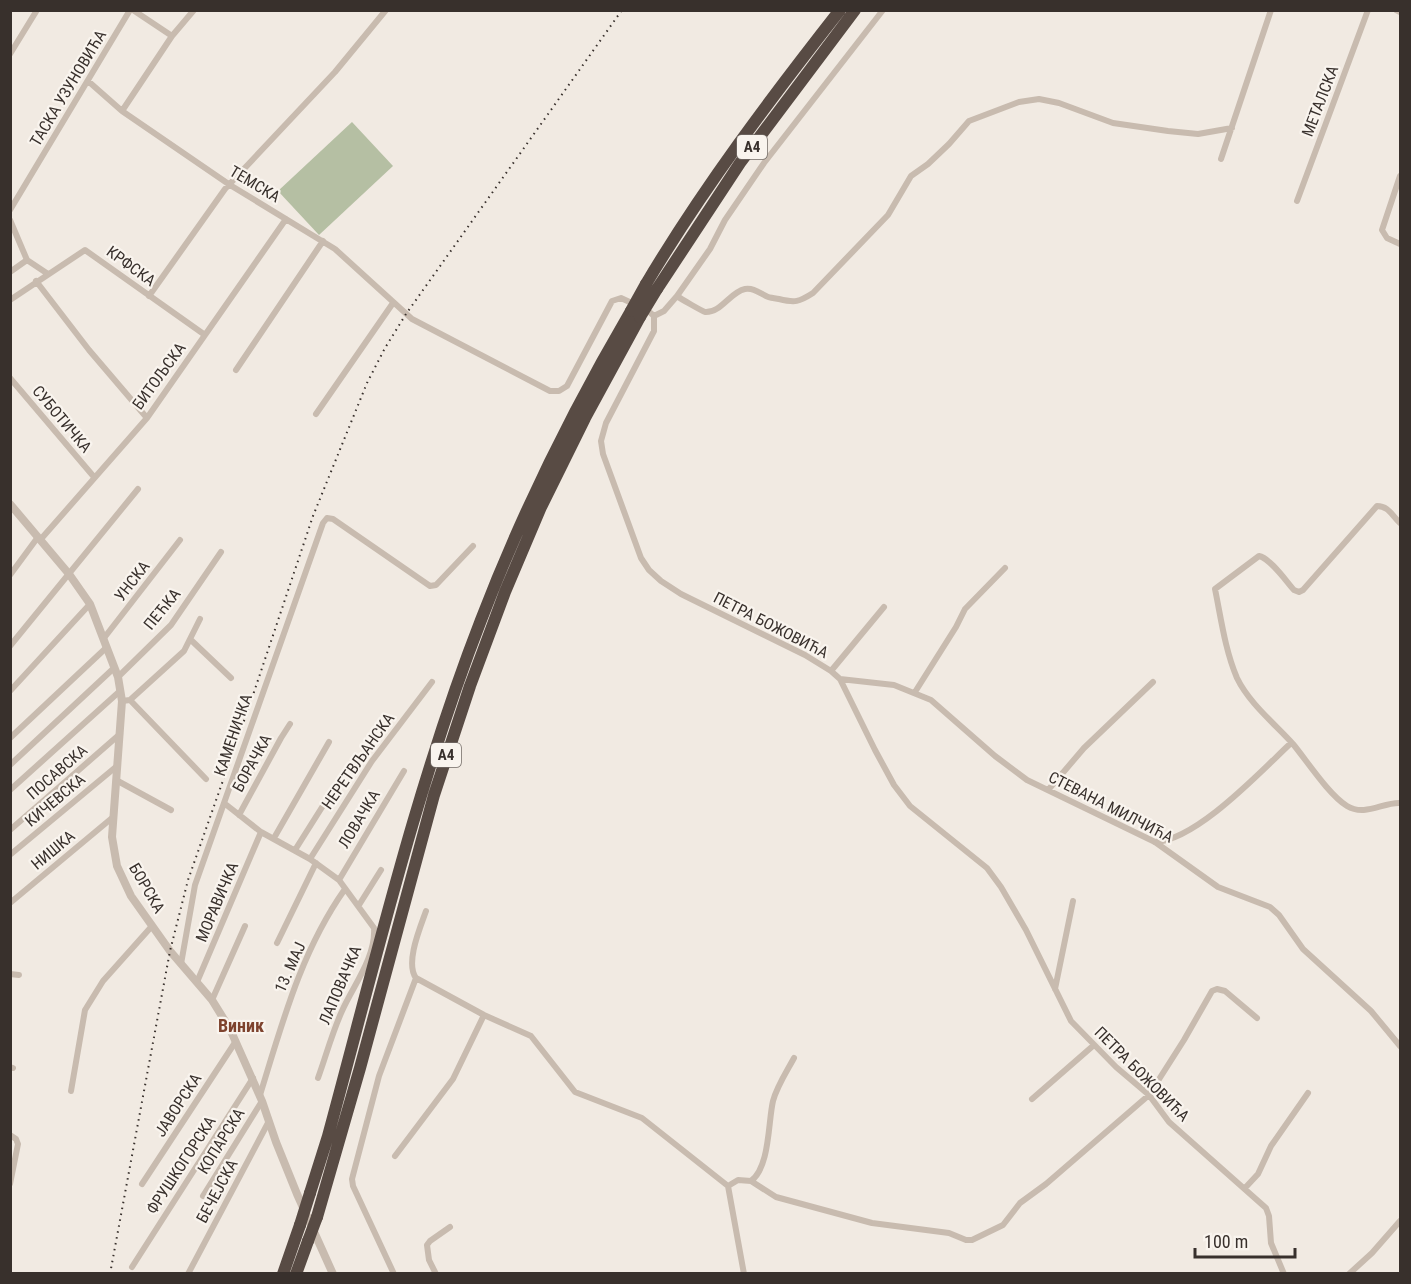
<svg xmlns="http://www.w3.org/2000/svg" width="1411" height="1284" viewBox="0 0 1411 1284" font-family="'Roboto Condensed',sans-serif">
<style>
.green{fill:#b5bfa3}
.lines{fill:none;stroke-linecap:round;stroke-linejoin:round}
.minor{stroke:#c8bbaf;stroke-width:6}
.tertiary{stroke:#c8bbaf;stroke-width:8}
.motorway{stroke:#584b44;stroke-width:12}
.rail{stroke:#38302c;stroke-width:2;stroke-dasharray:1.5 4.5;stroke-linecap:butt}
.motorway-bridge{stroke:#584b44;stroke-width:12}
.labels{text-anchor:middle;dominant-baseline:central;stroke-width:4.5;stroke-linejoin:round;paint-order:stroke}
.shield{fill:#f9f4ee;stroke:#726b66;stroke-width:1.5}
.shield-label{font-size:15px;font-weight:bold;fill:#38302c}
.street-label{font-size:16px;fill:#38302c;stroke:#f9f4ee}
.neighbourhood-label{font-size:18px;font-weight:bold;fill:#7e432e;stroke:#f9f4ee}
</style>
<rect width="100%" height="100%" fill="#f1eae2"/>
<!-- green -->
<path class="green" d="M352,122l41,44 -74,69 -41,-44z"/>
<g class="lines">
<!-- minor -->
<path class="minor" d="M133,10l39,26
M1396,10l4,2
M10,54l27,-44
M88,81l34,30 108,74 105,64 77,70 138,72h9l8,-5 45,-85 9,-3 15,7
M122,111l50,-75 22,-26
M1221,159l50,-149
M1400,176l-18,54 5,8 13,6
M1297,201l71,-191
M10,210l120,-200
M10,220l17,40
M27,260l21,14
M10,272l17,-12
M36,281l53,69 58,68
M149,296l76,-107 110,-117 51,-62
M677,296c4,3 25,15 28,16 16,1 25,-20 40,-23 9,-1 13,3 21,7 3,2 9,2 13,3 16,4 20,3 34,-6l75,-78 23,-39 17,-12 21,-20 20,-23 50,-19 20,-3 20,4 54,20 55,8 30,3 34,-6
M10,300l75,-50 120,85
M646,309l8,7v15l-48,92 -5,18 2,13 38,104 8,12 12,11 20,13 124,61 26,16 9,8 35,71 19,35 16,21 77,62 14,19 25,43 45,91 45,46 33,28 20,27 97,86 3,8 2,27 13,31
M654,316l10,-5 13,-15 33,-47 15,-29 39,-57 119,-153
M236,370l87,-129
M10,378l84,99
M316,414l77,-111
M1400,523c-8,-7 -11,-17 -23,-17l-74,84 -4,2 -5,-2c-8,-9 -24,-32 -35,-34l-44,33c6,29 10,61 22,89 12,25 38,46 56,66 14,17 36,51 54,62 18,11 36,-4 53,-3
M41,539l106,-121 139,-199
M10,575l28,-38
M104,638l76,-98
M191,640l40,38
M10,646l128,-157
M831,671l53,-64
M118,677l53,-52 50,-73
M840,679l54,6 37,15 64,56 32,24 128,62 63,45 52,20 9,8 24,34 68,62 29,35
M10,691l80,-87
M915,692l41,-65 9,-18 40,-41
M130,700l54,-49 16,-32
M122,701l8,-1 76,79
M10,738l97,-91
M10,765l104,-97
M116,780l55,30
M1049,789l35,-41 69,-66
M10,790l110,-99
M224,803l37,29 49,27 29,21 35,48c2,29 -21,58 -32,83 -10,22 -16,45 -24,67
M239,815l42,-77 9,-14
M10,830l110,-96
M274,838l55,-96
M1155,842c42,-2 106,-71 136,-99
M295,850l36,-57
M11,854l106,-88
M310,859l62,-98 60,-79
M339,880l65,-109
M10,903l102,-85
M359,905l22,-35
M277,943l39,-80
M181,964l14,-79 128,-362 4,-5 6,1 97,67 6,-1 37,-39
M10,974l9,1
M416,978l68,37 47,21 44,56 67,26 86,68 16,88
M416,978c-11,-15 4,-50 10,-67
M197,982l64,-150
M1055,989l18,-88
M212,1000l33,-74
M10,1067l3,1
M71,1091l14,-81 18,-29 49,-55
M260,1095c22,-71 41,-144 85,-206
M1032,1099l62,-54
M10,1135l6,4 2,5 -8,40
M395,1156l58,-77 31,-64
M751,1181c19,-14 17,-59 22,-80 4,-15 14,-30 21,-43
M142,1184l94,-143
M728,1186l10,-6 13,1 25,16 96,26 77,10 17,7h6l31,-15 17,-22 26,-19 103,-89 35,-55 28,-49 5,-2 8,2 32,27
M1245,1188l13,-14 13,-28 37,-53
M203,1196l59,-95
M132,1267l121,-189
M188,1274l81,-153
M394,1274l-41,-88 -1,-7 27,-103 37,-98
M436,1274l-7,-14 -2,-15 3,-4 20,-14
M1349,1274l23,-21 28,-32"/>
<!-- tertiary -->
<path class="tertiary" d="M10,504l59,70 21,30 28,73 4,24 -10,136 5,29 14,30 39,55 42,49 18,29 32,72 14,41 21,52 36,80"/>
<!-- motorway -->
<path class="motorway" d="M646,284c57,-96 125,-186 194,-274
M657,289l83,-126 115,-153
M310,1193l18,-57c47,-173 88,-349 153,-516 41,-107 92,-210 150,-309
M317,1217l43,-149 74,-273 36,-109 35,-94 36,-85 44,-89 55,-101
M283,1274l17,-49
M296,1274l12,-33"/>
<!-- rail -->
<path class="rail" d="M110,1274l60,-323 18,-71 64,-182 61,-182 54,-133 18,-35 21,-34 216,-304"/>
<!-- motorway-bridge -->
<path class="motorway-bridge" d="M631,311l15,-27
M640,317l17,-28
M300,1225l10,-32
M308,1241l9,-24"/>
</g>
<g class="labels">
<!-- shield labels -->
<g class="shield">
<rect x="737" y="135" width="30" height="24" rx="4.5"/>
<rect x="431" y="743" width="30" height="24" rx="4.5"/>
</g>
<g class="shield-label">
<text x="752" y="147">A4</text>
<text x="446" y="755">A4</text>
</g>
<!-- street labels -->
<g class="street-label">
<text transform="translate(68 88) rotate(-59)">ТАСКА УЗУНОВИЋА</text>
<text transform="translate(1320 101) rotate(-69)">МЕТАЛСКА</text>
<text transform="translate(255 184) rotate(31)">ТЕМСКА</text>
<text transform="translate(131 266) rotate(36)">КРФСКА</text>
<text transform="translate(159 376) rotate(-54)">БИТОЉСКА</text>
<text transform="translate(62 419) rotate(50)">СУБОТИЧКА</text>
<text transform="translate(132 581) rotate(-52)">УНСКА</text>
<text transform="translate(162 609) rotate(-51)">ПЕЋКА</text>
<text transform="translate(771 625) rotate(27)">ПЕТРА БОЖОВИЋА</text>
<text transform="translate(233 735) rotate(-71)">КАМЕНИЧКА</text>
<text transform="translate(358 761) rotate(-55)">НЕРЕТВЉАНСКА</text>
<text transform="translate(252 763) rotate(-61)">БОРАЧКА</text>
<text transform="translate(57 772) rotate(-41)">ПОСАВСКА</text>
<text transform="translate(55 800) rotate(-40)">КИЧЕВСКА</text>
<text transform="translate(1111 807) rotate(27)">СТЕВАНА МИЛЧИЋА</text>
<text transform="translate(359 819) rotate(-59)">ЛОВАЧКА</text>
<text transform="translate(53 850) rotate(-40)">НИШКА</text>
<text transform="translate(147 888) rotate(60)">БОРСКА</text>
<text transform="translate(217 902) rotate(-67)">МОРАВИЧКА</text>
<text transform="translate(290 967) rotate(-66)">13. МАЈ</text>
<text transform="translate(340 985) rotate(-67)">ЛАПОВАЧКА</text>
<text transform="translate(1142 1074) rotate(45)">ПЕТРА БОЖОВИЋА</text>
<text transform="translate(178 1105) rotate(-57)">ЈАВОРСКА</text>
<text transform="translate(221 1141) rotate(-58)">КОПАРСКА</text>
<text transform="translate(181 1165) rotate(-57)">ФРУШКОГОРСКА</text>
<text transform="translate(217 1191) rotate(-62)">БЕЧЕЈСКА</text>
</g>
<!-- neighbourhood labels -->
<g class="neighbourhood-label">
<text x="241" y="1025">Виник</text>
</g>
</g>
<!-- border -->
<rect width="1411" height="1284" fill="none" stroke="#38302c" stroke-width="24"/>
<!-- scale -->
<path d="M1195 1248v9h100v-9" fill="none" stroke="#38302c" stroke-width="3"/>
<text x="1204" y="1248" font-size="18" fill="#38302c" stroke="#f9f4ee" stroke-width="4.5" paint-order="stroke">100 m</text>
</svg>
